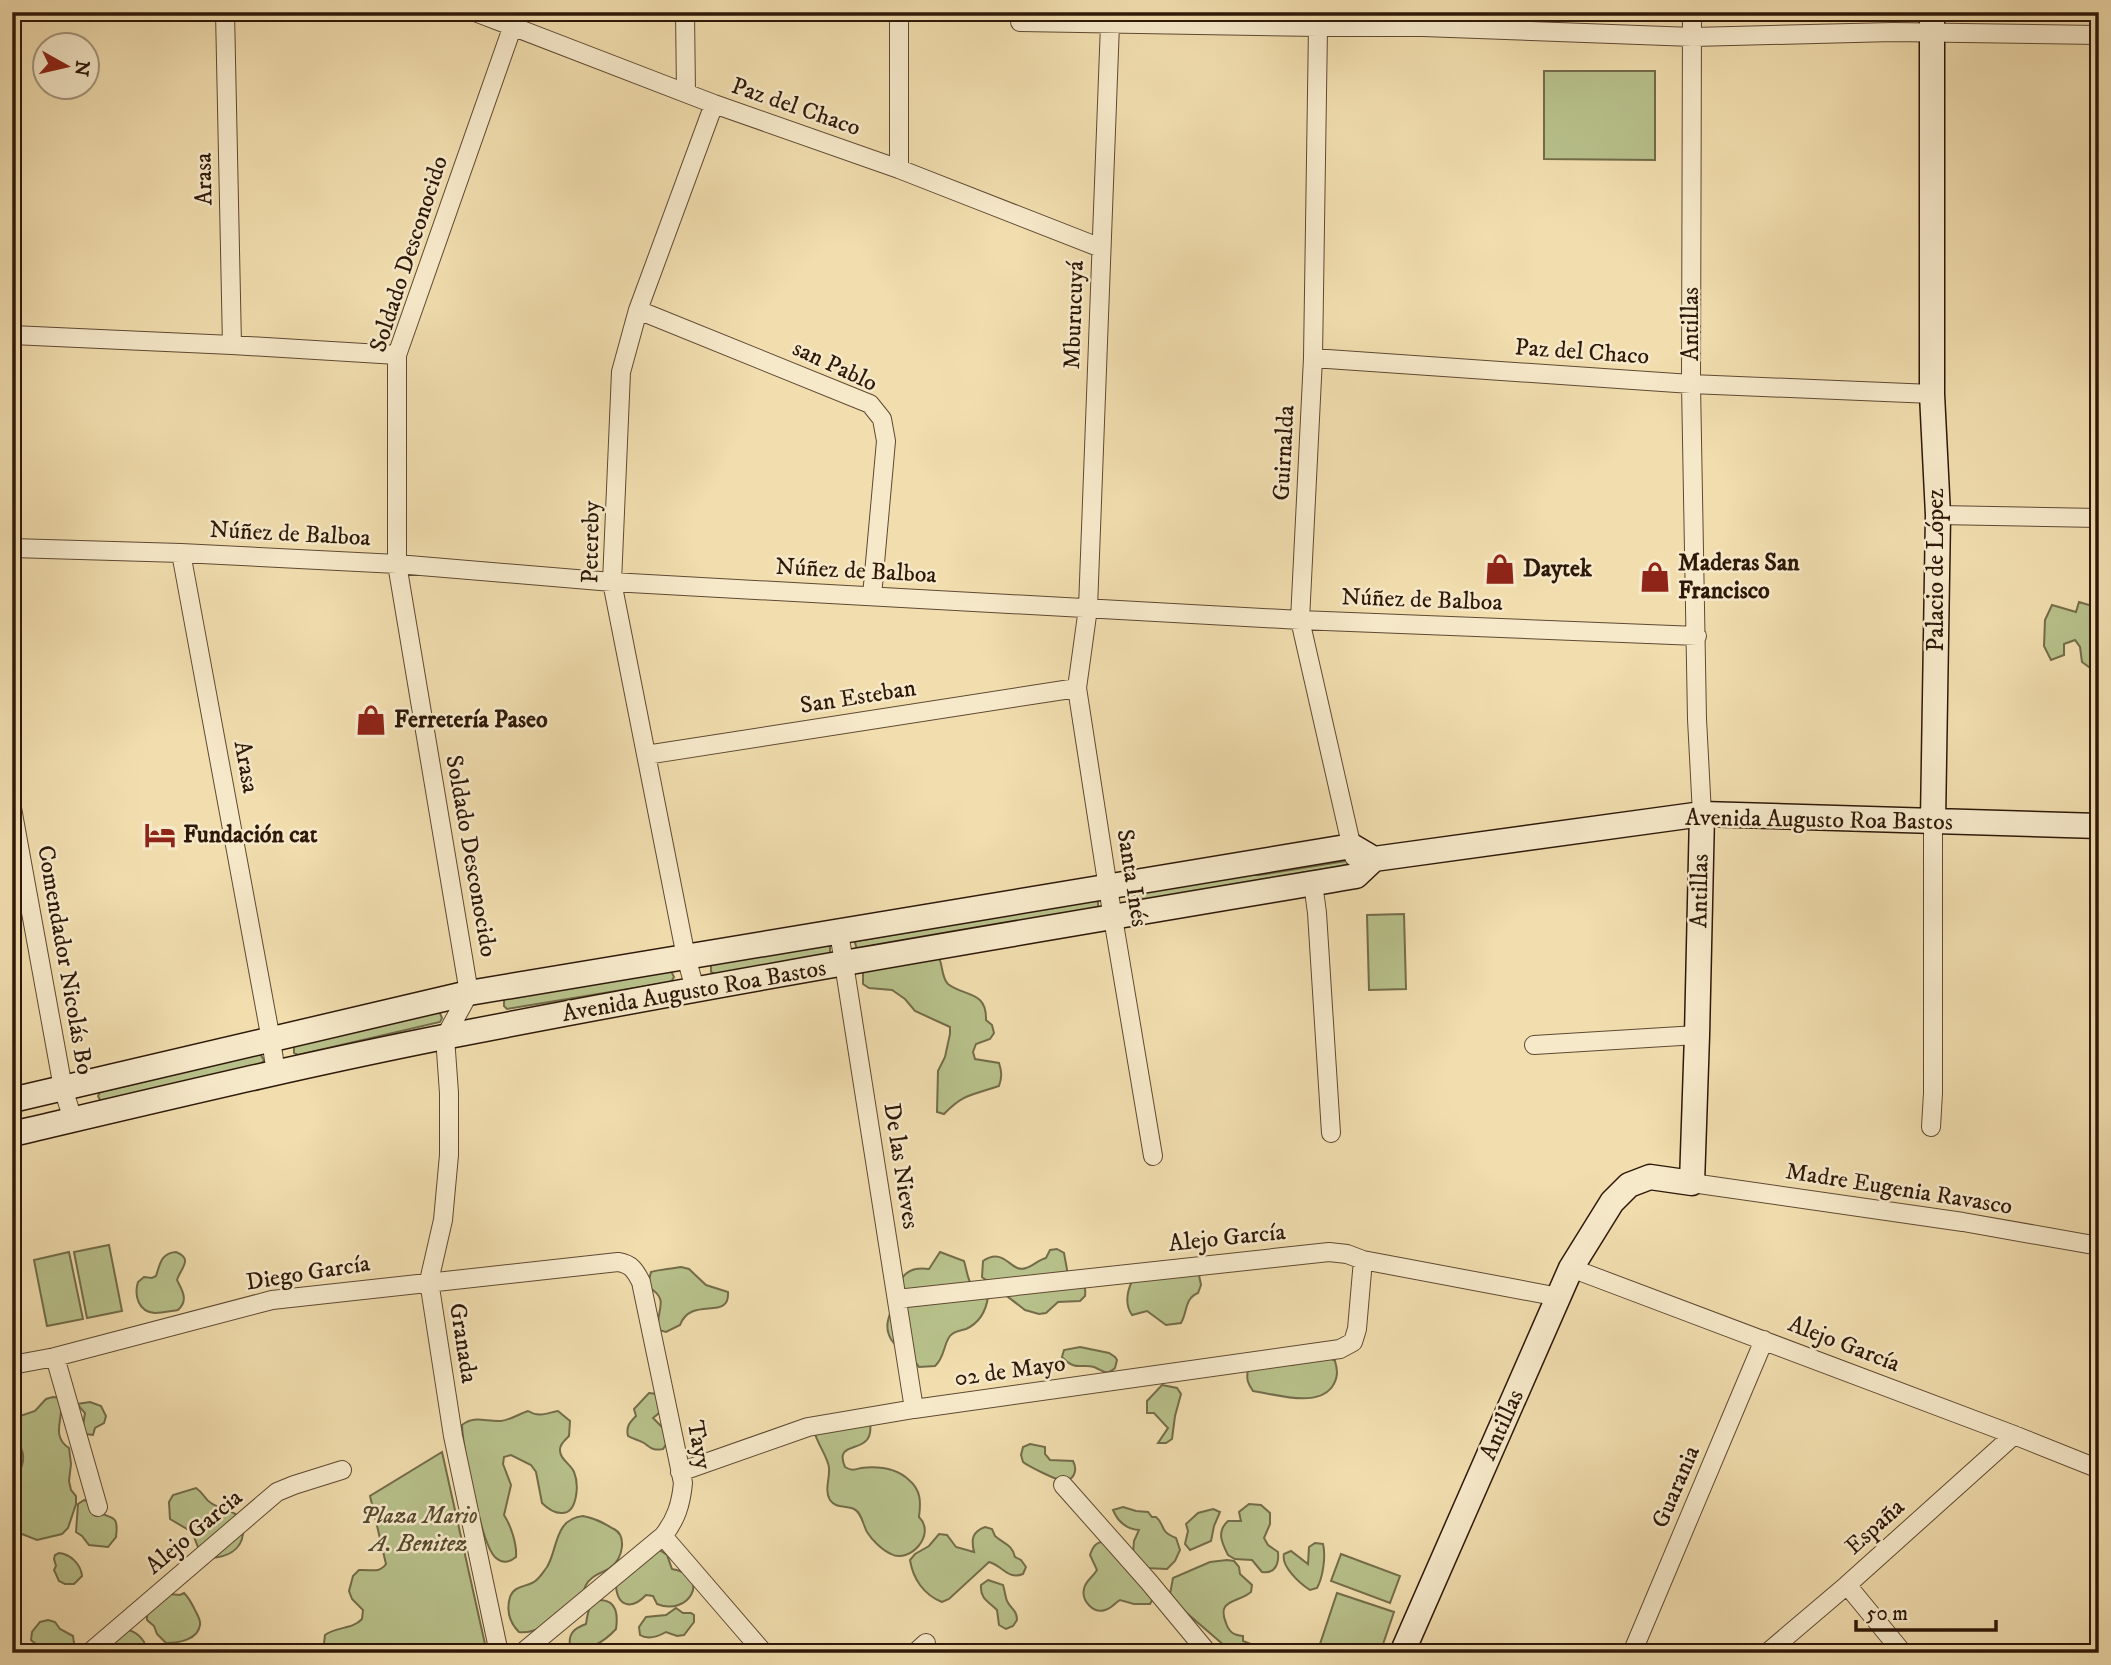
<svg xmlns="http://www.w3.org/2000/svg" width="2111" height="1665" viewBox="0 0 2111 1665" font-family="'IM FELL DW Pica',serif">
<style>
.green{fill:#b8c18b;stroke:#736c4a;stroke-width:2}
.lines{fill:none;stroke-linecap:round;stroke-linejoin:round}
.street-casing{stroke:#5f4932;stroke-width:20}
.secondary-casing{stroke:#2e1809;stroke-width:27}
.street{stroke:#f6e9ca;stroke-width:18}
.secondary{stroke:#f6e9ca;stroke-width:24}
.labels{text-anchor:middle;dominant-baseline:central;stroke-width:5;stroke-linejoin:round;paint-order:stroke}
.street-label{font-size:24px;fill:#2e1809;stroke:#f6e9ca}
.poi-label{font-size:24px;font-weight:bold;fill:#2e1809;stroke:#f6e9ca;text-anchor:start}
.park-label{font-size:24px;font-style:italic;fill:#574b30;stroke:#f6e9ca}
</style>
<rect width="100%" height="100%" fill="#f1ddae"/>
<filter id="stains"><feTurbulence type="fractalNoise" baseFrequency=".00286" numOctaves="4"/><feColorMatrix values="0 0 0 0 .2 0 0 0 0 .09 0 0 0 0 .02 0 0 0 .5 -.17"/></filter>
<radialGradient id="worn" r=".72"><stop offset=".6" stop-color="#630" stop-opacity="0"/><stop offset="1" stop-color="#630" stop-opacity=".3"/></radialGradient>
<!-- green -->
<path class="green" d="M1544,71h111v89l-111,-1z
M2079,602l20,6v60l-6,2 -11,-8 -2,-15 -5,-7 -11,4v11l-13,5 -7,-14 1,-26 7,-15 24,7z
M1346,861h2l-1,4 -210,36v-8l103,-18h19z
M1096,900l2,2v7l-241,40 -2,-6 1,-2z
M1404,914l2,75 -37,1 -2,-75z
M828,945l2,2v7l-115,20 -4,-2v-8z
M936,952c8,10 4,24 12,32 16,13 39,6 38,36l6,5 2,8 -4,6 -14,5 -3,8 2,7 24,4c3,9 3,14 0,23 -26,9 -35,7 -55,28l-7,-2 1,-41 7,-14 5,-23v-7l-35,-16 -10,-12 -13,-9 -23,-2 -6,-4v-17z
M671,971l3,6 -3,5 -164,27 -3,-3v-7z
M439,1011l3,7 -2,4 -142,33 -4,-2v-7z
M260,1054l4,6 -3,4 -160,38 -3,-6 2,-4z
M109,1245l13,66 -35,7 -13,-66z
M1057,1249l7,4 4,22c11,5 19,7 17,21l-5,5 -22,1 -12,11 -7,1 -14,-4 -43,-33 1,-16c22,-15 28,13 43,7 7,-2 12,-8 20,-10l4,-8z
M69,1252l14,67 -36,7 -13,-66z
M176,1252c18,7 4,17 1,28 5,10 12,20 1,30 -7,1 -16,3 -23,3 -17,-1 -21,-18 -17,-31l6,-5 8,1 4,-2c4,-12 5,-23 20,-24z
M940,1252l24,9c7,25 1,19 24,36 -2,14 -9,26 -22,32 -6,2 -12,2 -16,7 -7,9 -5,21 -15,30l-16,1c-7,-11 -26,-19 -30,-32 -4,-10 0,-18 3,-27 7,-21 6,-43 37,-39z
M681,1267l8,2 17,16 22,7c2,30 -37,3 -48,33l-14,7 -7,-2c-5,-18 12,-29 -9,-42l-1,-8 2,-8c6,-2 23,-4 30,-5z
M1198,1270l3,15 -3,8c-14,6 -10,18 -17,30l-15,2 -19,-14 -15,4c-7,-10 -5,-23 0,-34z
M1080,1347l29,6 6,4 2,3 -2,8c-9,8 -11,3 -21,-1 -13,-4 -18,5 -32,-10l2,-7z
M1328,1357l7,4c3,10 3,17 -3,26 -16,21 -57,7 -79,4 -5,-7 -7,-12 -5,-21l37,-7 8,2 7,-4z
M1162,1385l15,3 4,6 -6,22 -3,23 -6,4h-8l10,-15 -14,-15h-7v-12z
M649,1393l8,1 6,12 -4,7 -6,5 11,11 3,14 -4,6c-10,2 -12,-1 -19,-6 -5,-3 -11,-4 -16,-7 -2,-9 1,-13 8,-20l-2,-7z
M53,1397l7,1c6,18 -11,37 9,50l2,16 -2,17 2,9 5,6v8l-8,24 -6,6 -25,6 -15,-6h-10v-55c10,-7 14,-20 9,-31 -3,-6 -9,-9 -9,-16 0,-6 4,-11 8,-16l15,-5 11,-12z
M90,1402l11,4 5,10 -2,7 -9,5 -2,7 -8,-1 -2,-8 2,-13 -8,-9z
M528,1411c12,7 18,2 30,0l12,10 -1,15c-4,4 -9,8 -9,13 -1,10 11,15 14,23 5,12 4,42 -13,41 -8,0 -14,-5 -19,-10l-6,-31 -5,-7 -20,-10 -7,2 -1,7 8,21 -7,30c7,11 13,29 12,42 -6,5 -13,7 -20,1 -15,-12 -33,-111 -34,-133 12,-10 24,-3 39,-4 9,-1 18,-7 27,-10z
M870,1423c5,35 -38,14 -25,44 7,4 9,3 16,1 18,-2 35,0 48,12 12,10 12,22 10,37 18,18 -10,47 -28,37 -9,-4 -19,-14 -24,-22 -4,-7 -5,-19 -13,-23 -8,-4 -18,0 -24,-9 -6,-10 0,-21 -1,-32 0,-8 -11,-24 -14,-34z
M1030,1444l15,3v7l5,6 23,1c5,10 1,21 -12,19 -5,0 -33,-14 -38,-18l-2,-7 2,-8z
M442,1452l45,201 -164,-1 2,-17c12,-9 27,-5 37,-16l1,-9 -11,-11 -3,-8 4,-15 6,-6c11,-1 20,4 27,-6l-16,-68z
M196,1488c9,6 8,11 15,15 8,6 22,6 29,15 4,5 4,11 3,16 -2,17 -17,23 -32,24l-13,-11 -6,-15 -22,-13 -1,-17 4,-7z
M84,1500c7,2 9,6 14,11 13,10 21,1 18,26l-8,10 -19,-2 -7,-9 -6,-4 2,-28z
M1249,1504l12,1 9,8v11l-6,14 4,7 10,7c1,11 -2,22 -16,20l-10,-12 -17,-1 -7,-4c-6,-12 -12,-23 0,-34h13l-2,-9z
M1123,1507l13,4 12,1 4,5h4c10,8 2,14 20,21l4,12 -5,11 -8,8 -22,-1 -12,-15 1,-12 5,-11c-13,-1 -21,-8 -26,-20z
M1213,1509l7,3 -6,14 -3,15 -21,9 -5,-6 3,-13 -2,-7 12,-11z
M583,1516c12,2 20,7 31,13 13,7 9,29 -3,38 -6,5 -14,6 -19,11 -7,5 -9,12 -10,20 -18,12 -40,37 -63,34 -10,-10 -13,-21 -9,-35 4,-11 14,-10 22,-14 7,-3 11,-11 15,-16 11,-18 7,-48 36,-51z
M985,1527l7,2 3,7c9,8 17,8 20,21l6,3 5,7 -3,7c-15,6 -20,-8 -34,-12l-40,37 -7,3c-18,-7 -29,-23 -32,-42l5,-6 14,-8 10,-12 8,1 9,12 18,5c-3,-13 -2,-20 11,-25z
M1106,1541l48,56 -4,7h-16l-14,-4c-5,3 -9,9 -15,10 -11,4 -24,-9 -21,-21 1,-8 9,-12 13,-19l-7,-15c3,-9 6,-13 16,-14z
M1315,1543l8,1c3,12 0,33 -6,44l-7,2c-11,-7 -29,-24 -26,-36l7,-3 17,13 1,-17z
M658,1549l9,6 5,14c40,7 17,48 -15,35l-4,-8 -7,-1c-15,16 -30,11 -30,-12z
M59,1553c11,1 22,11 23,23l-8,8h-9l-6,-3 -5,-11 2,-4 -2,-7 1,-4z
M1341,1554l59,22 -10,27 -59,-22z
M1227,1560l7,1 5,6 1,7 12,11 -1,7c-13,11 -35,7 -25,31 3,9 7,12 17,13v5l31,12h-41l-59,-51 -4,-8 3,-16 37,-16z
M988,1580l15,5c2,6 2,11 4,16 4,8 10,9 10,19l-4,6 -7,3 -7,-4 -2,-15c-9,-9 -17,-11 -16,-25z
M184,1593c5,5 7,9 10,15 2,5 7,11 6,17 -2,15 -22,18 -34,18l-9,-9 -3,-8 -7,-6v-8l22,-18 11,1z
M1337,1593l57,19 -14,41h-63z
M601,1600c16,1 17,15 15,29 -10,11 -32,27 -46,17 -2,-13 5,-18 16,-22 2,-12 2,-21 15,-24z
M676,1608l7,5h8l3,2v7l-10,13 -7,1 -11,-4c-7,4 -18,8 -26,3l-1,-8 7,-10 20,-2z
M48,1620l7,2 5,7 13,7 1,7 -2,10h-36l1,-8 -6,-5 1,-8 8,-10z
M128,1630c10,2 19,12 19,23h-34l1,-16z"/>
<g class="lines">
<defs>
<path id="street" d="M225,12l7,333
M475,12l239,92 185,65 202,79
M685,12l1,81
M899,12v157
M1692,12l-1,372 6,335 5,95
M1020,22l298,5h105l270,10 200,-5 206,3
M1110,24l-22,584 -11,80 31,200 45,268
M1318,27l-5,331 -13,262 54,237
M638,310l232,94 12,15 4,22 -14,155
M12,335l220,10 165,10
M1313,358l378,26 241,10
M1938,515l161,3
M12,548l169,5 216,11 215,18 688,38 397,16
M181,553l90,487 5,33
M646,755l431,-67
M12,808l51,280 10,32
M1313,883l4,30 14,220
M839,932l75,477
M695,989l-9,-32 -74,-375 9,-210 17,-62 76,-206
M1534,1045l163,-10
M1931,1127l2,-34v-272
M1692,1183l271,39 136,24
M1571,1268l443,167 85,34
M897,1299l432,-47 18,2 16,6 196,37
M55,1357l43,150
M12,1365l43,-8 217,-57 346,-38c13,2 17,8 23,20l42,201c-2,21 -7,37 -20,53l-141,117
M680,1472l128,-45 106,-18 426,-60 13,-7 4,-13 6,-69
M1063,1485l86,97 59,71
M663,1536l101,117
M1847,1585l56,68
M89,1653l188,-161 17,-7 48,-15
M499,1653l-46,-217 -24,-155 14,-61 6,-65v-62l-4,-56 24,-44 -72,-429v-209l115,-327
M915,1653l11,-10
M1632,1653l132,-313
M1767,1653l80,-68 167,-150"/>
<path id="secondary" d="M1932,12v382l6,121 -5,306
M12,1100l457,-107 883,-147 22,13
M12,1134c145,-34 290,-69 437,-98 301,-59 604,-109 907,-160l18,-17 328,-45 397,12
M1402,1653l169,-385 41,-66 17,-17 21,-8 42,6 5,-148 5,-221"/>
</defs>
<!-- street casing -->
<use href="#street" class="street-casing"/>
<!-- secondary casing -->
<use href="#secondary" class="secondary-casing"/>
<!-- street -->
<use href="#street" class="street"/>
<!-- secondary -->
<use href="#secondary" class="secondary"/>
</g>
<!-- icons -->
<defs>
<symbol id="shop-bare" viewBox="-9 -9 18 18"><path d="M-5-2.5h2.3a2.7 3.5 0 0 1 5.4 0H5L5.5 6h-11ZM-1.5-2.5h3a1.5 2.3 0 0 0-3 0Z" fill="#8f2418" stroke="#f6e9ca" stroke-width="2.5" paint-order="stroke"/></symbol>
<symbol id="hotel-bare" viewBox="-9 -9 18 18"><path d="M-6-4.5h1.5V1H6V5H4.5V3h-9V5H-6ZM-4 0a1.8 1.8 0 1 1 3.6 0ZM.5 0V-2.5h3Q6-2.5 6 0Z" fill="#8f2418" stroke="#f6e9ca" stroke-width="2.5" paint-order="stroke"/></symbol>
</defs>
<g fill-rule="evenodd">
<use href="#shop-bare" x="1478" y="547" width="44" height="44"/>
<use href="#shop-bare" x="1633" y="555" width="44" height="44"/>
<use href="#shop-bare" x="349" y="698" width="44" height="44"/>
<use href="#hotel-bare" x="138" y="813" width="44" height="44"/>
</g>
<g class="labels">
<!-- street labels -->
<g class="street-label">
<text transform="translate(796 107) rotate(19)">Paz del Chaco</text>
<text transform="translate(204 179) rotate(-91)">Arasa</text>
<text transform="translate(409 254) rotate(-72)">Soldado Desconocido</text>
<text transform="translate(1074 315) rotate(-88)">Mburucuyá</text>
<text transform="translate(1691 324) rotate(-90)">Antillas</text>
<text transform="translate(1582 352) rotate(4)">Paz del Chaco</text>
<text transform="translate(835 366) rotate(25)">san Pablo</text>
<text transform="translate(1284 453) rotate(-87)">Guirnalda</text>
<text transform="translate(290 534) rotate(3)">Núñez de Balboa</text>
<text transform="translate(591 542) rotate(-89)">Petereby</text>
<text transform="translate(1936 570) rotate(-90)">Palacio de López</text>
<text transform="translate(856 571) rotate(3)">Núñez de Balboa</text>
<text transform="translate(1422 600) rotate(2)">Núñez de Balboa</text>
<text transform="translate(858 697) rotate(-9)">San Esteban</text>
<text transform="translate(246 767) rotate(80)">Arasa</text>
<text transform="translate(1819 820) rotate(1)">Avenida Augusto Roa Bastos</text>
<text transform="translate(471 856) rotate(80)">Soldado Desconocido</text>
<text transform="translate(1132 878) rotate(81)">Santa Inés</text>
<text transform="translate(1700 891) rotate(-89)">Antillas</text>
<text transform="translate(65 960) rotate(80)">Comendador Nicolás Bo</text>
<text transform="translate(694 991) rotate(-10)">Avenida Augusto Roa Bastos</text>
<text transform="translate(901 1166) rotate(81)">De las Nieves</text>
<text transform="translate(1899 1189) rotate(9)">Madre Eugenia Ravasco</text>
<text transform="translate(1227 1238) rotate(-6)">Alejo García</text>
<text transform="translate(308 1273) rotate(-9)">Diego García</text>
<text transform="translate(463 1343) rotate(81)">Granada</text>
<text transform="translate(1844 1344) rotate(21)">Alejo García</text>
<text transform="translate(1010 1371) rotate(-8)">02 de Mayo</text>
<text transform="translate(1502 1425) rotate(-66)">Antillas</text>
<text transform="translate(699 1445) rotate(79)">Tayy</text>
<text transform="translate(1676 1487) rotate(-67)">Guarania</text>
<text transform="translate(1875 1527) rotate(-42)">España</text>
<text transform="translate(194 1532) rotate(-40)">Alejo Garcia</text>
</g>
<!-- poi labels -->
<g class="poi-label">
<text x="1678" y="563">Maderas San<tspan x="1678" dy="28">Francisco</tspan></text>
<text x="1523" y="569">Daytek</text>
<text x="394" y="720">Ferretería Paseo</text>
<text x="183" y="835">Fundación cat</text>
</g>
<!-- park labels -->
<g class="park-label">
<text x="419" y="1516">Plaza Mario<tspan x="419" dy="28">A. Benitez</tspan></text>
</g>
</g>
<!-- margin -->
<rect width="2111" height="1665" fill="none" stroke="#f1ddae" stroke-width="42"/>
<rect x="14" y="14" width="2083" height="1637" fill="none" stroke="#2e1809" stroke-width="3.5"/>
<rect x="21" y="21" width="2069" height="1623" fill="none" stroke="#2e1809" stroke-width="2"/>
<!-- north arrow -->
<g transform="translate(66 66) rotate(98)"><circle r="33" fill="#f6e9ca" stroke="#a6957d" stroke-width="2"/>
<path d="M0-5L12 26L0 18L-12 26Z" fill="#8f2418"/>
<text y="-10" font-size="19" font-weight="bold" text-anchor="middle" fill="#2e1809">N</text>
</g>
<!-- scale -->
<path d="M1856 1620v10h140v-10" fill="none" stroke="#2e1809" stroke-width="3.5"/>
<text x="1866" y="1620" font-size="21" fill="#2e1809" stroke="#f6e9ca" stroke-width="5" paint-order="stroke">50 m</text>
<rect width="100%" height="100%" filter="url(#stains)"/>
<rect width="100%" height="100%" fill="url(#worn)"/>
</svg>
